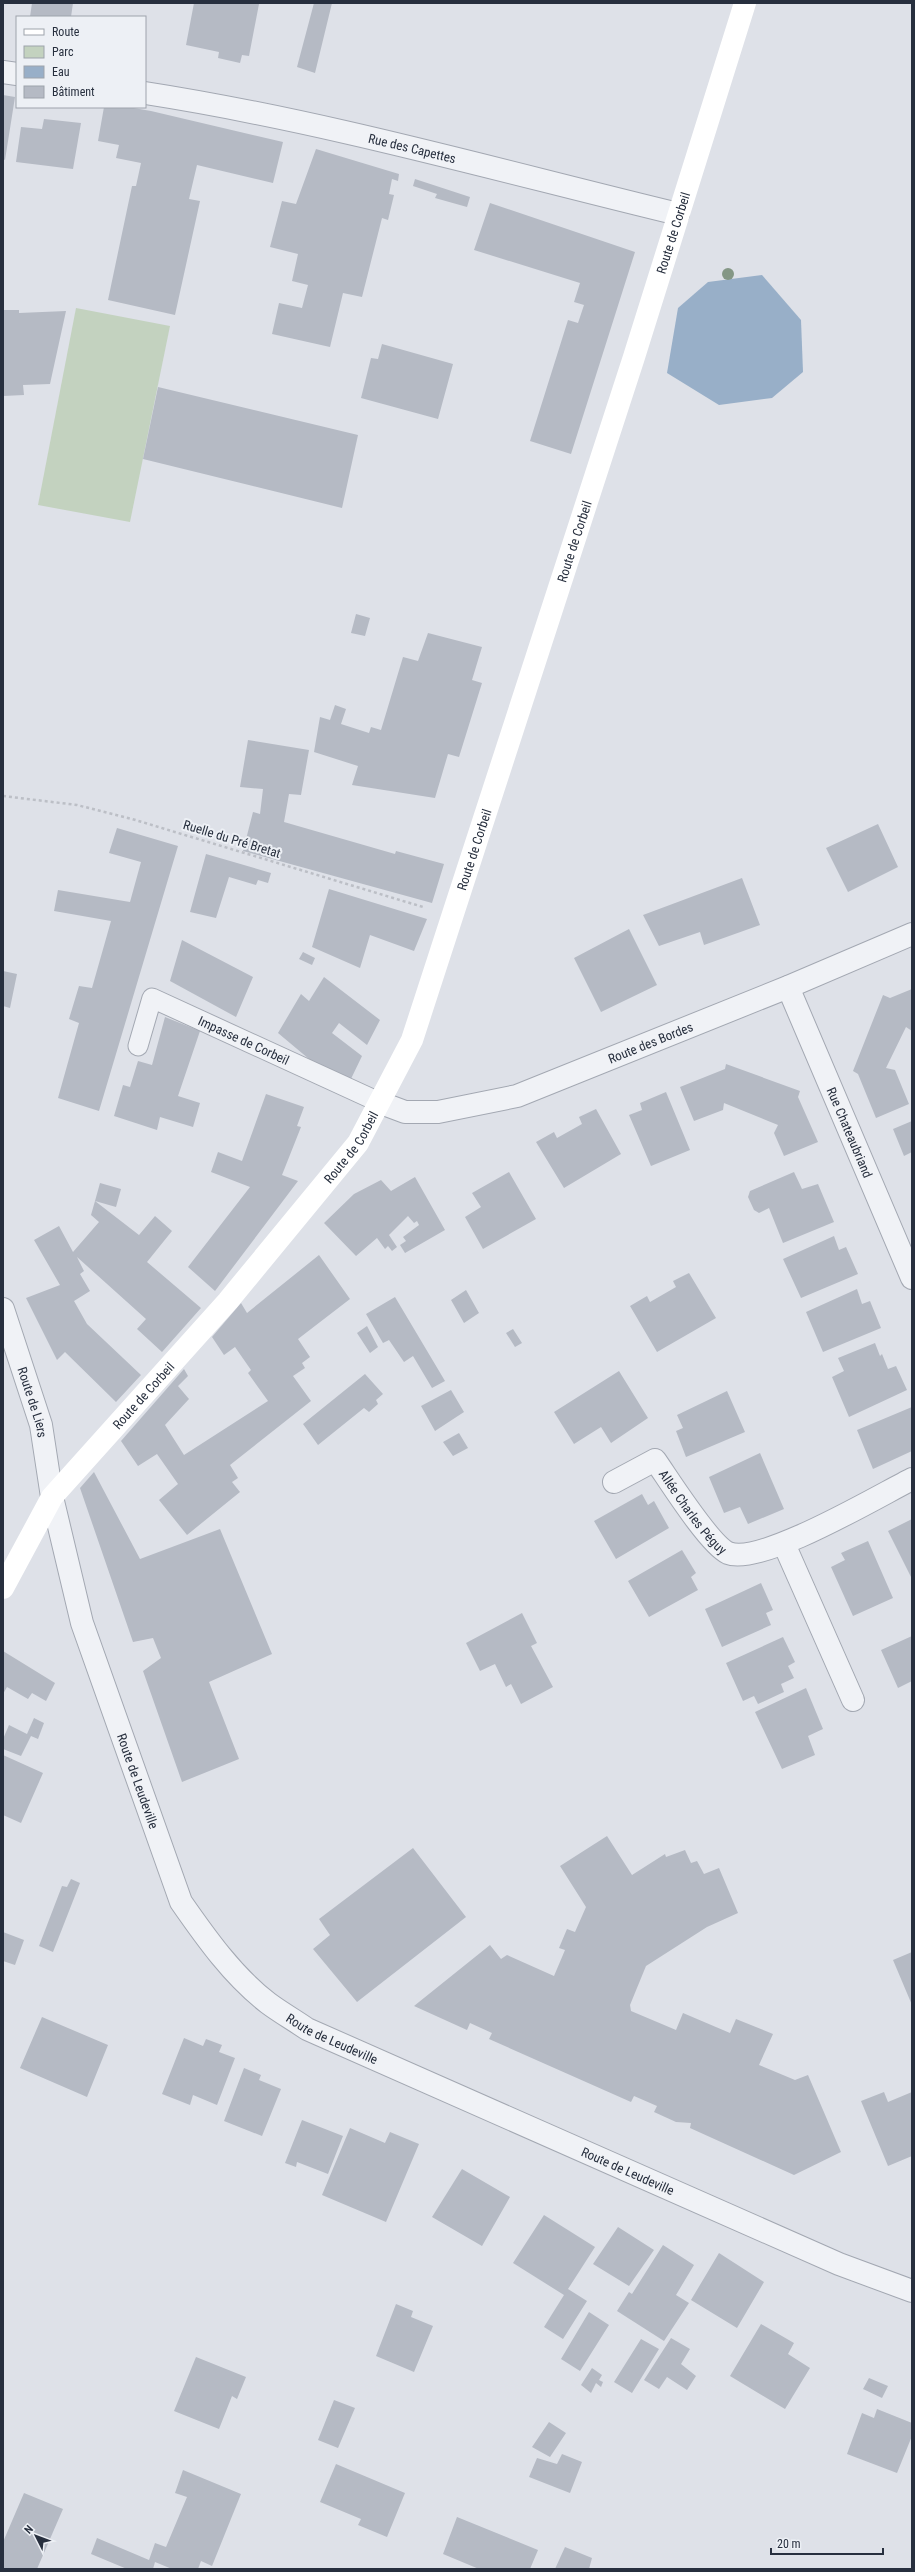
<svg xmlns="http://www.w3.org/2000/svg" width="915" height="2572" viewBox="0 0 915 2572" font-family="'Roboto Condensed',sans-serif">
<style>
.green{fill:#c3d2bf}
.water{fill:#98afc8}
.building{fill:#b5bac4}
.lines{fill:none;stroke-linecap:round;stroke-linejoin:round}
.lane-casing{stroke:#a3a8b2;stroke-width:21}
.street-casing{stroke:#a3a8b2;stroke-width:24}
.path{stroke:#bcbfc6;stroke-width:2.5;stroke-dasharray:3 3;stroke-linecap:butt}
.lane{stroke:#f0f2f6;stroke-width:19}
.street{stroke:#f0f2f6;stroke-width:22}
.secondary{stroke:#fff;stroke-width:22}
.tree{fill:#849785}
.labels{text-anchor:middle;dominant-baseline:central;stroke-width:4;stroke-linejoin:round;paint-order:stroke}
.street-label{font-size:13px;fill:#272f3e;stroke:#edf0f5}
</style>
<rect width="100%" height="100%" fill="#dee1e8"/>
<!-- green -->
<path class="green" d="M76,308l94,18 -40,196 -92,-17z"/>
<!-- water -->
<path class="water" d="M762,275l39,45 2,52 -31,26 -53,7 -52,-32 11,-65 30,-26z"/>
<!-- building -->
<path class="building" d="M32,3h41l-2,14h-41z
M194,3l65,1 -10,52 -7,-1 -2,8 -22,-5 1,-6 -33,-7z
M314,3h18l-17,70 -18,-6z
M3,95l12,2 -10,63 -2,-1z
M104,107h24l23,4 132,31 -10,41 -76,-18 -8,34 11,2 -25,114 -67,-15 24,-114h4l5,-23 -25,-5 3,-13 -21,-4z
M44,119l37,4 -8,46 -57,-7 5,-35 21,2z
M316,149l83,25 -1,7 -6,-2 -3,15 5,1 -6,25 -6,-2 -20,79 -19,-4 -13,54 -58,-13 7,-31 23,5 6,-23 -16,-4 6,-27 -28,-7 12,-46 14,3z
M415,179l55,18 -3,10 -32,-9 2,-4 -24,-8z
M490,203l145,49 -64,202 -41,-13 38,-121 10,3 6,-18 -10,-3 6,-19 -106,-33z
M3,310h16v3l47,-2 -16,73 -27,1 1,10 -21,1z
M382,344l71,20 -15,55 -77,-21 10,-40 7,1z
M158,387l200,48 -16,73 -199,-49z
M356,614l14,4 -5,18 -14,-3z
M428,633l54,14 -10,33 10,3 -23,74 -11,-3 -13,44 -83,-13 6,-19 -44,-14 6,-35 10,3 5,-15 11,4 -5,15 28,9 2,-6 10,3 22,-73 15,4z
M248,740l61,10 -8,45 -12,-1 -5,28 111,32 1,-3 48,13 -12,39 -189,-52 10,-39 7,2 3,-25 -23,-2z
M878,824l20,43 -50,25 -22,-44z
M117,828l61,18 -79,265 -41,-13 21,-75 -10,-4 10,-33 13,2 19,-67 -57,-10 4,-21 72,12 11,-40 -32,-9z
M206,854l65,19 -3,10 -10,-3 -2,5 -27,-8 -13,41 -26,-6z
M742,878l18,47 -56,20 -4,-13 -41,14 -16,-31z
M329,889l98,30 -13,32 -44,-16 -10,33 -48,-21z
M629,929l28,56 -56,27 -27,-54z
M182,940l71,37 -17,40 -66,-36z
M303,952l12,6 -3,7 -13,-6z
M3,971l14,3 -7,34 -7,-2z
M324,977l56,43 -13,25 -28,-22 -7,10 30,23 -13,27 -34,-19 -37,-31 23,-39 8,7z
M912,989v42l-6,-4 -20,41 9,2 14,34 -33,14 -18,-44 -5,-3 30,-76 7,3z
M165,1017l35,14 -22,65 22,7 -7,24 -33,-10 -3,13 -43,-14 9,-31 7,2 8,-26 14,4z
M726,1064l74,27 -2,6 20,45 -34,14 -10,-23 4,-8 -54,-22 -1,7 -29,11 -14,-34 45,-18z
M666,1092l24,58 -39,16 -22,-51 13,-5 -2,-7z
M266,1094l38,13 -7,19 4,1 -19,48 16,6 -83,110 -27,-24 62,-80 -39,-15 7,-20 24,9z
M596,1109l25,45 -57,34 -28,-46 18,-10 3,6 25,-14 -3,-7z
M912,1121v31l-8,4 -11,-27z
M509,1172l27,47 -53,30 -18,-32 16,-10 -9,-14z
M794,1172l8,17 16,-5 16,38 -51,21 -14,-35 -10,5 -5,-3 -6,-13 2,-6z
M415,1177l30,53 -40,23 -5,-8 6,-4 -3,-4 16,-12 -2,-4 -3,2 -6,-7 -19,19 8,12 -5,4 -4,-5 -3,3 -8,-11 -21,18 -32,-33 30,-29 27,-14 10,11z
M100,1183l21,6 -5,18 -21,-6 44,34 16,-19 17,15 -25,31 54,46 -39,44 -25,-23 9,-10 -69,-62 7,14 -4,3 10,17 -16,10 13,23 54,51 -25,27 -51,-50 -8,8 -31,-62 34,-13 -26,-45 25,-14 14,26 26,-30 -8,-7 4,-14z
M834,1236l5,14 7,-3 12,27 -57,24 -18,-39z
M319,1255l31,44 -52,40 12,18 -8,6 3,5 -12,8 18,25 -81,64 8,13 -6,4 8,10 -53,43 -28,-35 19,-16 -21,-30 -19,12 -17,-25 63,-72 4,7 -10,10 11,13 -24,26 19,30 84,-54 -20,-28 3,-3 -16,-23 -11,8 -12,-18 29,-34 6,10z
M689,1273l27,45 -59,34 -27,-46 17,-10 3,6 26,-15 -3,-6z
M857,1289l5,15 8,-3 11,27 -58,24 -17,-40z
M466,1290l13,23 -15,10 -13,-23z
M395,1297l50,84 -13,7 -19,-32 -9,6 -15,-22 -6,3 -17,-29z
M367,1326l11,21 -8,6 -13,-20z
M513,1329l9,14 -7,4 -9,-14z
M875,1343l5,13 2,-2 6,15 8,-3 11,24 -58,27 -17,-40 12,-6 -6,-13z
M619,1371l29,47 -37,25 -10,-16 -27,17 -20,-32z
M365,1374l18,20 -7,6 2,4 -9,8 -5,-4 -46,37 -15,-21z
M451,1390l13,22 -29,19 -14,-25z
M727,1391l18,41 -59,25 -10,-26 7,-3 -6,-13z
M912,1407v44l-39,18 -16,-39z
M459,1433l9,15 -15,8 -10,-14z
M760,1453l24,56 -36,15 -8,-17 -16,6 -15,-36z
M94,1472l46,87 80,-30 52,125 -63,28 30,77 -57,23 -39,-111 18,-13 -8,-20 -20,4 -53,-154z
M642,1494l6,11 6,-4 15,27 -53,31 -22,-38z
M912,1519v60l-24,-48z
M868,1541l25,57 -40,18 -22,-49 14,-7 -4,-7z
M682,1550l14,23 -5,4 7,13 -49,27 -21,-36z
M761,1583l12,27 -7,3 5,12 -49,22 -17,-38z
M522,1613l15,30 -6,3 22,41 -32,17 -10,-20 -5,3 -11,-23 -15,7 -14,-28z
M912,1636v45l-14,7 -17,-38z
M783,1637l12,25 -7,4 6,12 -13,6 3,8 -26,12 -4,-8 -11,5 -17,-38z
M3,1651l52,32 -9,18 -14,-8 -4,6 -21,-12 -4,7z
M806,1688l17,41 -15,7 7,19 -33,14 -27,-57z
M34,1718l10,5 -6,16 -7,-3 -10,20 -18,-7v-10l6,-14 18,9z
M3,1755l40,18 -22,50 -18,-8z
M607,1836l25,39 33,-21 1,3 19,-7 6,13 6,-2 7,13 15,-6 19,45 -31,14 -61,39 -16,39 1,6 45,19 7,-17 47,20 6,-14 37,15 -14,31 36,15 13,-5 33,77 -47,23 -104,-47 1,-5 -15,-1 -22,-10 3,-6 -23,-10 -3,6 -142,-63 3,-6 -22,-10 -3,7 -53,-24 76,-61 11,14 6,-4 47,21 11,-26 -6,-2 8,-19 8,3 11,-25 -26,-41z
M413,1848l53,69 -109,85 -44,-53 17,-14 -11,-16z
M71,1879l9,4 -27,69 -14,-6 23,-60 5,1z
M3,1932l21,8 -9,25 -12,-4z
M912,1952v53l-19,-45z
M42,2017l66,28 -21,52 -67,-29z
M184,2038l19,8 3,-7 16,6 -3,7 16,6 -18,47 -24,-10 -3,10 -28,-11z
M244,2068l17,7 -2,5 22,9 -19,47 -38,-15z
M884,2092l4,10 24,-10v64l-24,10 -27,-65z
M302,2120l41,16 -15,38 -31,-12 -1,5 -11,-4z
M350,2128l35,15 5,-11 29,12 -33,78 -64,-27z
M462,2169l48,28 -28,49 -50,-29z
M544,2215l51,32 -27,42 19,12 -24,38 -19,-12 20,-32 -51,-32z
M618,2227l36,23 -25,36 -36,-22z
M663,2245l31,20 -18,30 13,8 -25,38 -47,-30 12,-19 3,2z
M719,2253l45,29 -27,46 -46,-28z
M396,2304l17,7 -2,6 22,9 -19,46 -38,-16z
M589,2312l20,13 -29,46 -19,-12z
M761,2324l33,19 -6,11 22,14 -25,41 -55,-33z
M671,2338l19,11 -9,15 15,12 -9,14 -20,-13 -8,12 -15,-9z
M641,2339l18,10 -27,44 -18,-11z
M196,2357l50,20 -9,22 -5,-3 -13,33 -45,-18z
M592,2368l10,7 -3,5 4,2 -2,5 -5,-4 -5,10 -10,-8z
M869,2378l19,8 -6,12 -19,-9z
M334,2400l21,8 -17,40 -20,-8z
M877,2409l35,14v13l-15,37 -50,-19 15,-41 12,5z
M549,2422l17,11 -16,24 -18,-10z
M562,2454l20,8 -12,31 -41,-16 8,-19 20,6z
M336,2464l69,29 -18,44 -29,-12 3,-6 -41,-17z
M183,2470l58,24 -29,72 -11,-5 -3,8h-26l-17,-7 -2,7h-26l-36,-15 6,-16 52,22 6,-17 11,4 21,-50 -12,-4z
M24,2493l39,16 -26,60h-34v-27z
M457,2517l81,33 -8,19h-51l-36,-15z
M565,2547l27,11 -3,11h-34z"/>
<g class="lines">
<defs>
<g id="lane">
<path id="s1" d="M138,1046l14,-48 229,105"/>
</g>
<g id="street">
<path d="M3,72l14,2"/>
<path id="s2" d="M145,93c180,28 355,78 533,121"/>
<path id="s3" d="M788,987l124,291"/>
<path id="s4" d="M381,1103l24,9h33l79,-16 271,-109 124,-53"/>
<path id="s5" d="M3,1309l38,116 11,72 30,126 99,279c25,36 52,74 87,101 12,9 26,17 39,26l532,235 73,27"/>
<path id="s6" d="M614,1482l41,-22c14,20 54,84 73,93 33,13 150,-57 184,-74"/>
<path d="M784,1544l69,156"/>
</g>
</defs>
<!-- lane casing -->
<use href="#lane" class="lane-casing"/>
<!-- street casing -->
<use href="#street" class="street-casing"/>
<!-- path -->
<path class="path" d="M3,796l74,9 55,14 291,88"/>
<!-- lane -->
<use href="#lane" class="lane"/>
<!-- street -->
<use href="#street" class="street"/>
<!-- secondary -->
<path class="secondary" id="s7" d="M3,1588l49,-91 176,-196 130,-158 54,-103 222,-683 111,-354"/>
</g>
<!-- trees -->
<circle class="tree" cx="728" cy="274" r="6"/>
<g class="labels">
<!-- street labels -->
<g class="street-label">
<text stroke="none"><textPath href="#s2" startOffset="273">Rue des Capettes</textPath></text>
<text stroke="none"><textPath href="#s7" startOffset="1536">Route de Corbeil</textPath></text>
<text stroke="none"><textPath href="#s7" startOffset="1212">Route de Corbeil</textPath></text>
<text transform="translate(232 839) rotate(17)">Ruelle du Pré Bretat</text>
<text stroke="none"><textPath href="#s7" startOffset="888">Route de Corbeil</textPath></text>
<text stroke="none"><textPath href="#s1" startOffset="151">Impasse de Corbeil</textPath></text>
<text stroke="none"><textPath href="#s4" startOffset="283">Route des Bordes</textPath></text>
<text stroke="none"><textPath href="#s3" startOffset="158">Rue Chateaubriand</textPath></text>
<text stroke="none"><textPath href="#s7" startOffset="564">Route de Corbeil</textPath></text>
<text stroke="none"><textPath href="#s7" startOffset="240">Route de Corbeil</textPath></text>
<text stroke="none"><textPath href="#s5" startOffset="98">Route de Liers</textPath></text>
<text stroke="none"><textPath href="#s6" startOffset="111">Allée Charles Péguy</textPath></text>
<text stroke="none"><textPath href="#s5" startOffset="492">Route de Leudeville</textPath></text>
<text stroke="none"><textPath href="#s5" startOffset="828">Route de Leudeville</textPath></text>
<text stroke="none"><textPath href="#s5" startOffset="1152">Route de Leudeville</textPath></text>
</g>
</g>
<!-- border -->
<rect width="915" height="2572" fill="none" stroke="#272f3e" stroke-width="8"/>
<!-- legend -->
<rect x="16" y="16" width="130" height="92" fill="#edf0f5" stroke="#9ea3ac"/>
<rect x="24" y="29" width="20" height="6" fill="#ffffff" stroke="#9ea3ac"/>
<text x="52" y="36" font-size="12" fill="#272f3e">Route</text>
<rect x="24" y="46" width="20" height="12" fill="#c3d2bf" stroke="#9ea3ac"/>
<text x="52" y="56" font-size="12" fill="#272f3e">Parc</text>
<rect x="24" y="66" width="20" height="12" fill="#98afc8" stroke="#9ea3ac"/>
<text x="52" y="76" font-size="12" fill="#272f3e">Eau</text>
<rect x="24" y="86" width="20" height="12" fill="#b5bac4" stroke="#9ea3ac"/>
<text x="52" y="96" font-size="12" fill="#272f3e">Bâtiment</text>
<!-- north arrow -->
<g transform="translate(36 2536) rotate(312)" stroke="#edf0f5" stroke-width="3" paint-order="stroke">
<path d="M0-3L7 15L0 10L-7 15Z" fill="#272f3e"/>
<text y="-6" font-size="11" font-weight="bold" text-anchor="middle" fill="#272f3e">N</text>
</g>
<!-- scale -->
<path d="M771 2548v6h112v-6" fill="none" stroke="#272f3e" stroke-width="2"/>
<text x="777" y="2548" font-size="12" fill="#272f3e" stroke="#edf0f5" stroke-width="3" paint-order="stroke">20 m</text>
</svg>
